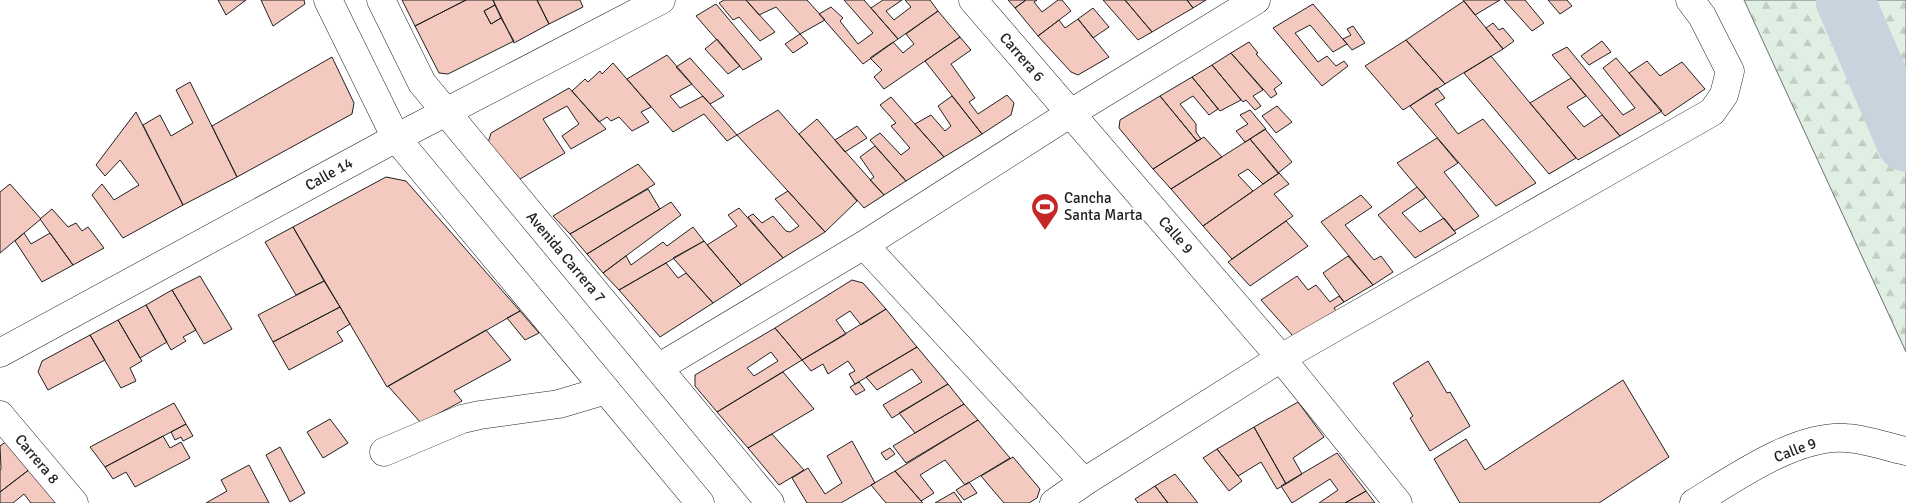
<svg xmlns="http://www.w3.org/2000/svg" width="1906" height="503" viewBox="0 0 1906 503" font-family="Signika,sans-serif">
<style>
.forest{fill:url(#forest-firs);stroke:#6f6f6f}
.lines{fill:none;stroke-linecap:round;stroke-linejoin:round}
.river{stroke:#c7d3dd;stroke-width:59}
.building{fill:#f3c9c0;stroke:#222;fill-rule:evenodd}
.minor-casing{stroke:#222;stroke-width:29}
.primary-casing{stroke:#222;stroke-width:29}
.minor{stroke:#fff;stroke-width:28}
.primary{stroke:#fff;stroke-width:28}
.labels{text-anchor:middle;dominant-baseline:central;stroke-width:4;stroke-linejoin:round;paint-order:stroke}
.street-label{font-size:15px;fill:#222;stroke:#fff}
.poi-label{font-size:15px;fill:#222;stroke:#fff;text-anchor:start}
</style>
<defs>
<pattern id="forest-firs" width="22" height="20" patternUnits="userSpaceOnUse" patternTransform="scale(1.25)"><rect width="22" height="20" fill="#e0efe3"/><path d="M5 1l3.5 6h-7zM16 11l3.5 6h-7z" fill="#c0cdc2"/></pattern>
</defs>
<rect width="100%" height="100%" fill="#fff"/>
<!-- forest -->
<path class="forest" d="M1744,0h162v352z"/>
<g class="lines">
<!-- river -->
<path class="river" d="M1845,0l61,142"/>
</g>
<!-- building -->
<path class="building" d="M218,0h28l-20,15z
M261,0h43l1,4 -32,22z
M402,0h64l-51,26z
M466,0h27l2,5 -11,6 7,13 10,-6 13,23 -66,33 -9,-1 -24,-47z
M493,0h44l12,24 -35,19z
M537,0h43l3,7 -34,17z
M724,0h22l29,32 -15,9 -21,-24 -6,3 -14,-17z
M746,0h61l18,20 -25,14 -24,-27 -17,8z
M844,0h20l34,39 -35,25 -44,-50 12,-7 12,11 -3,3 18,23 15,-11z
M883,0h19l-16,11 8,9 17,-13 -6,-7h25l8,11 -40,28 -27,-31z
M1008,0h18l-11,8z
M1026,0h11l-3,2 8,10 16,-12h4l9,11 -33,25 -23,-28z
M1103,0h22l27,32 -14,8z
M1125,0h62l6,8 -41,24z
M1187,0h19l-13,8z
M1463,0h37l-25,15z
M1504,0h21l19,23 -12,8z
M1548,0h19l5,6 -12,8z
M1464,1l39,48 -58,35 -39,-44z
M716,4l46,55 -19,11 -47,-54z
M1313,4l34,40 -14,8 -23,-27 -15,8 23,29 9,-6 9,10 8,-5 4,5 -26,20 -49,-58z
M495,5l6,13 -10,6 -7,-13z
M1093,8l16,19 -16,11 -15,-19z
M938,11l22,26 -76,52 -10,-12 8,-7 -12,-12 23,-16 10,11 11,-9 -8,-10z
M1078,19l31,38 -31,18 -7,-3 -33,-36 21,-16 6,8z
M1493,23l6,7 4,-2 11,13 -11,8 -17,-21z
M1353,26l12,17 -13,7 -9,-11 8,-4 -4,-6z
M800,34l8,9 -15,10 -8,-9z
M960,37l11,13 -20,14 24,34 -6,4 9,12 29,-19 7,8 -3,12 -29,19 -57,-73z
M717,39l23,27 -12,8 -23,-25z
M1406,40l39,44 -42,26 -38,-44z
M1602,41l9,11 -22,13 -8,-9z
M1249,42l9,11 -2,1 26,29 -8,6 3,5 -6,4 -40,-45z
M1567,47l56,68 12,-7 -32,-40 13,-10 46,53 -42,25 -68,-81z
M1231,53l32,37 -10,6 8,10 -6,4 -9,-10 -3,2 -31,-37z
M667,55l25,29 -22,12 10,12 23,-12 34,39 -10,6 -23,-27 -31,18 -46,-53z
M1491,56l39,47 46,55 -27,16 -85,-101z
M332,57l22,46 -2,11 -115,63 -25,-51z
M690,58l34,38 -14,8 -34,-37z
M1647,61l13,15 22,-14 23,27 -40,27 -36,-43z
M613,63l38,44 -10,5 8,10 -17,9 -13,-14 -8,4 -4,-4 -8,5 -27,-31 13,-12 3,3 12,-11 2,3z
M1212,65l29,35 -21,11 -28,-34z
M1192,77l26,32 -9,6 -16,-19 -13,8 16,20v8l5,7 -4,2 -37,-45z
M1571,78l15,18 -19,11 17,20 18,-12 18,21 -42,24 -48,-57z
M190,82l47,95 -54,28 -40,-80 17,-10 11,21 22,-13 -17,-33z
M569,88l37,41 -35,20 -9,-13 17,-12 -12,-18 -24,13 22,34 -45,26 -32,-36 3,-10z
M1437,88l8,10 -10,6 23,30 25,-15 53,64 -40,23 -86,-100z
M952,96l30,38 -38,23 -29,-33 16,-9 14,16 6,-5 -13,-20z
M1160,96l37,45 -44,28 -34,-41 1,-8z
M891,97l53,60 -38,24 -36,-41 10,-7 21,22 9,-7 -19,-22 5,-3 -16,-18z
M1277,106l15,16 -16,11 -14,-17z
M778,110l79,91 -32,31 -88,-97z
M1250,110l16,19 -21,13 -9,-11 12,-7 -8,-9z
M136,112l47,93 -60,33 -31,-43 10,-11 12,16 25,-15 -19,-25 -15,16 -9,-11z
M817,119l18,21 49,55 -20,13 -65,-74z
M857,126l10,12 -22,14 -10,-12z
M1265,129l27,33 -14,11 -28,-34z
M1204,137l18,20 -51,32 -18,-20z
M1437,138l21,25 -14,9 35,44 -25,15 -57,-68z
M1250,139l29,34 -16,11 -15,-15 -10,6 15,16 -50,35 -32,-37z
M875,146l31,35 -22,14 -14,-15 4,-3 -14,-20z
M638,164l17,20 -85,50 -17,-18z
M1279,173l10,11 -15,10 19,22 -61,43 -29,-33z
M386,177l20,4 114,130 -133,76 -94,-160z
M10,184l31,35 -41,34v-61z
M1417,187l9,10 -24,16 18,19 24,-14 12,15 -41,25 -37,-43z
M648,189l12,20 -73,45 -17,-20z
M788,191l37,41 -42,26 -35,-41 5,-3 9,9 11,-7 13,15 4,1 9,-6 -24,-27z
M1361,195l11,12 -27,18 29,35 7,-4 12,16 -20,13 -52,-63z
M671,202l10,13 -78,58 -16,-19z
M739,208l44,50 -42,27 -34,-40 30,-19 -9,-11z
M52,209l16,18 8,-4 6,8 6,-4 16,21 -31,17 -33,-46z
M1286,221l22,25 -58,40 -22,-24z
M293,227l31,54 -28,14 -31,-53z
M693,227l11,14 -85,49 -16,-17 23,-17 5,9 32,-23 4,4z
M24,233l7,11 19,-11 23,32 -31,17 -27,-41z
M704,241l37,44 -28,18 -40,-45z
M1348,256l25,29 -29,17 -21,-29z
M666,263l12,15 8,-5 27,30 -53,34 -41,-47z
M200,276l32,53 -28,15 -32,-54z
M1297,276l11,14 8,-5 14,17 9,-6 5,6 -10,6 2,3 -43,25 -32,-36z
M852,280l11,3 23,26 -25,16 -11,-14 -14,9 10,14 -44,26 -27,-32z
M324,281l16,26 -67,35 -15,-27z
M172,290l24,40 -13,7 3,4 -15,9 -25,-45z
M146,305l21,37 -27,16 -22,-38z
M340,307l10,17 -13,8 6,9 -54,29 -16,-28z
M886,309l31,38 -62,37 -6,-10 6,-3 -7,-10 -20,13 -5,-10 -12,7 -9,-11z
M520,311l19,22 -14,7 -18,-22z
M118,320l24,41 -12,7 6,13 -15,7 -31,-53z
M775,328l27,32 -85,52 -22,-26v-11zM771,352l7,9 -24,15 -7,-8z
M486,330l25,30 -57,31 8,10 -41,22 -33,-37z
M90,335l15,25 -57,30 -10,-18 4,-11z
M917,347l31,37 -56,34 -9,-13 39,-23 -10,-13 -35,21 -11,-13z
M1428,361l19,32 3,-1 20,34 -40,25 -20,-33 3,-2 -20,-33z
M783,372l31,37 -66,39 -31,-36z
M1623,380l46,77 -70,46h-139l-26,-44 32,-20 19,31z
M859,382l6,8 -9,5 -6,-8z
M948,384l16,20 -49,29 -16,-20z
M1298,402l26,35 -31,21 9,16 -16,10 -32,-57z
M174,403l12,21 -81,43 -15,-20z
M964,404l14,16 -72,43 -13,-17z
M330,419l18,24 -25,15 -16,-26z
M978,420l32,38 -45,27 -20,-25 -25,15 14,18 -13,8 -26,-30z
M186,424l7,12 -10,5 -2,-4 -6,3 -4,-8z
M1254,427l32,57 -9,5 -16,-27 -23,14 -21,-27z
M772,434l32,36 -25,15 -31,-37z
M163,436l7,12 11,-6 9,16 -55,29 -9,-15 -13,7 -8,-12z
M7,441l23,28 -30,23v-22l1,-1 -1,-23z
M852,441l23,42 -34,20h-34l-15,-25 16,-10 17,26 17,-11 -15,-27z
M280,447l25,46 -15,9 -24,-47z
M890,448l5,6 -9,6 -5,-7z
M1217,449l25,32 -13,10 -26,-33z
M1337,453l29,38 -21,12h-26l19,-13 -8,-11 -38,24 -11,-17z
M1013,457l27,32 -3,9 -8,5h-25l-23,-27z
M249,465l20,38h-63l21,-12 -6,-11z
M30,469l28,34h-27l-7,-9 -11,9h-13v-11z
M895,471l26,30 2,2h-37l-15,-18z
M1175,474l23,29h-30l-13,-17z
M969,482l8,11 -13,7 -8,-10z
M1155,486l13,17h-30l-3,-4z
M1366,491l9,12h-30z
M954,492l8,11h-27z"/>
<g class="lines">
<defs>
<path id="minor" d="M973,0l308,358 117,145
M864,245l220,237
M0,353l396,-215 265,-138
M658,368l206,-123 207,-132 185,-113
M0,415l74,88
M384,452l78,-33 18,-4 79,-11 47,-14
M1054,503l30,-21 197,-124 431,-246 12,-17 6,-24 -28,-55 -12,-16
M1694,503c41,-25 103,-69 152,-65 20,1 41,9 60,13"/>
<path id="primary" d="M328,0l68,138 304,365
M381,0l41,83 348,420"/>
</defs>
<!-- minor casing -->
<use href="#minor" class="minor-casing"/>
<!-- primary casing -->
<use href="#primary" class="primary-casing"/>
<!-- minor -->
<use href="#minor" class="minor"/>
<!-- primary -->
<use href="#primary" class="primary"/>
</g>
<!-- icons -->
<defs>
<symbol id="stadium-pin" viewBox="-11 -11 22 30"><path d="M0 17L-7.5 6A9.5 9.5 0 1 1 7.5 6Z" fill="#c62828" stroke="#fff"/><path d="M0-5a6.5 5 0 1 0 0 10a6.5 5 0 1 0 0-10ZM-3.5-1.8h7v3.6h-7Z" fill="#fff"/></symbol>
</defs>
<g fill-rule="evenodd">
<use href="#stadium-pin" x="1029" y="191" width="32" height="43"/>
</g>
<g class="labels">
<!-- street labels -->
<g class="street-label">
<text transform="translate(1022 57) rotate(49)">Carrera 6</text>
<text transform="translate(329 174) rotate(-29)">Calle 14</text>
<text transform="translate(1176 235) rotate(49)">Calle 9</text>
<text transform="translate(566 257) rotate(50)">Avenida Carrera 7</text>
<text transform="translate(1795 450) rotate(-21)">Calle 9</text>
<text transform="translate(37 459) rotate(50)">Carrera 8</text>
</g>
<!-- poi labels -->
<g class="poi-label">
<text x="1064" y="198">Cancha<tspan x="1064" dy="17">Santa Marta</tspan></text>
</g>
</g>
</svg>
